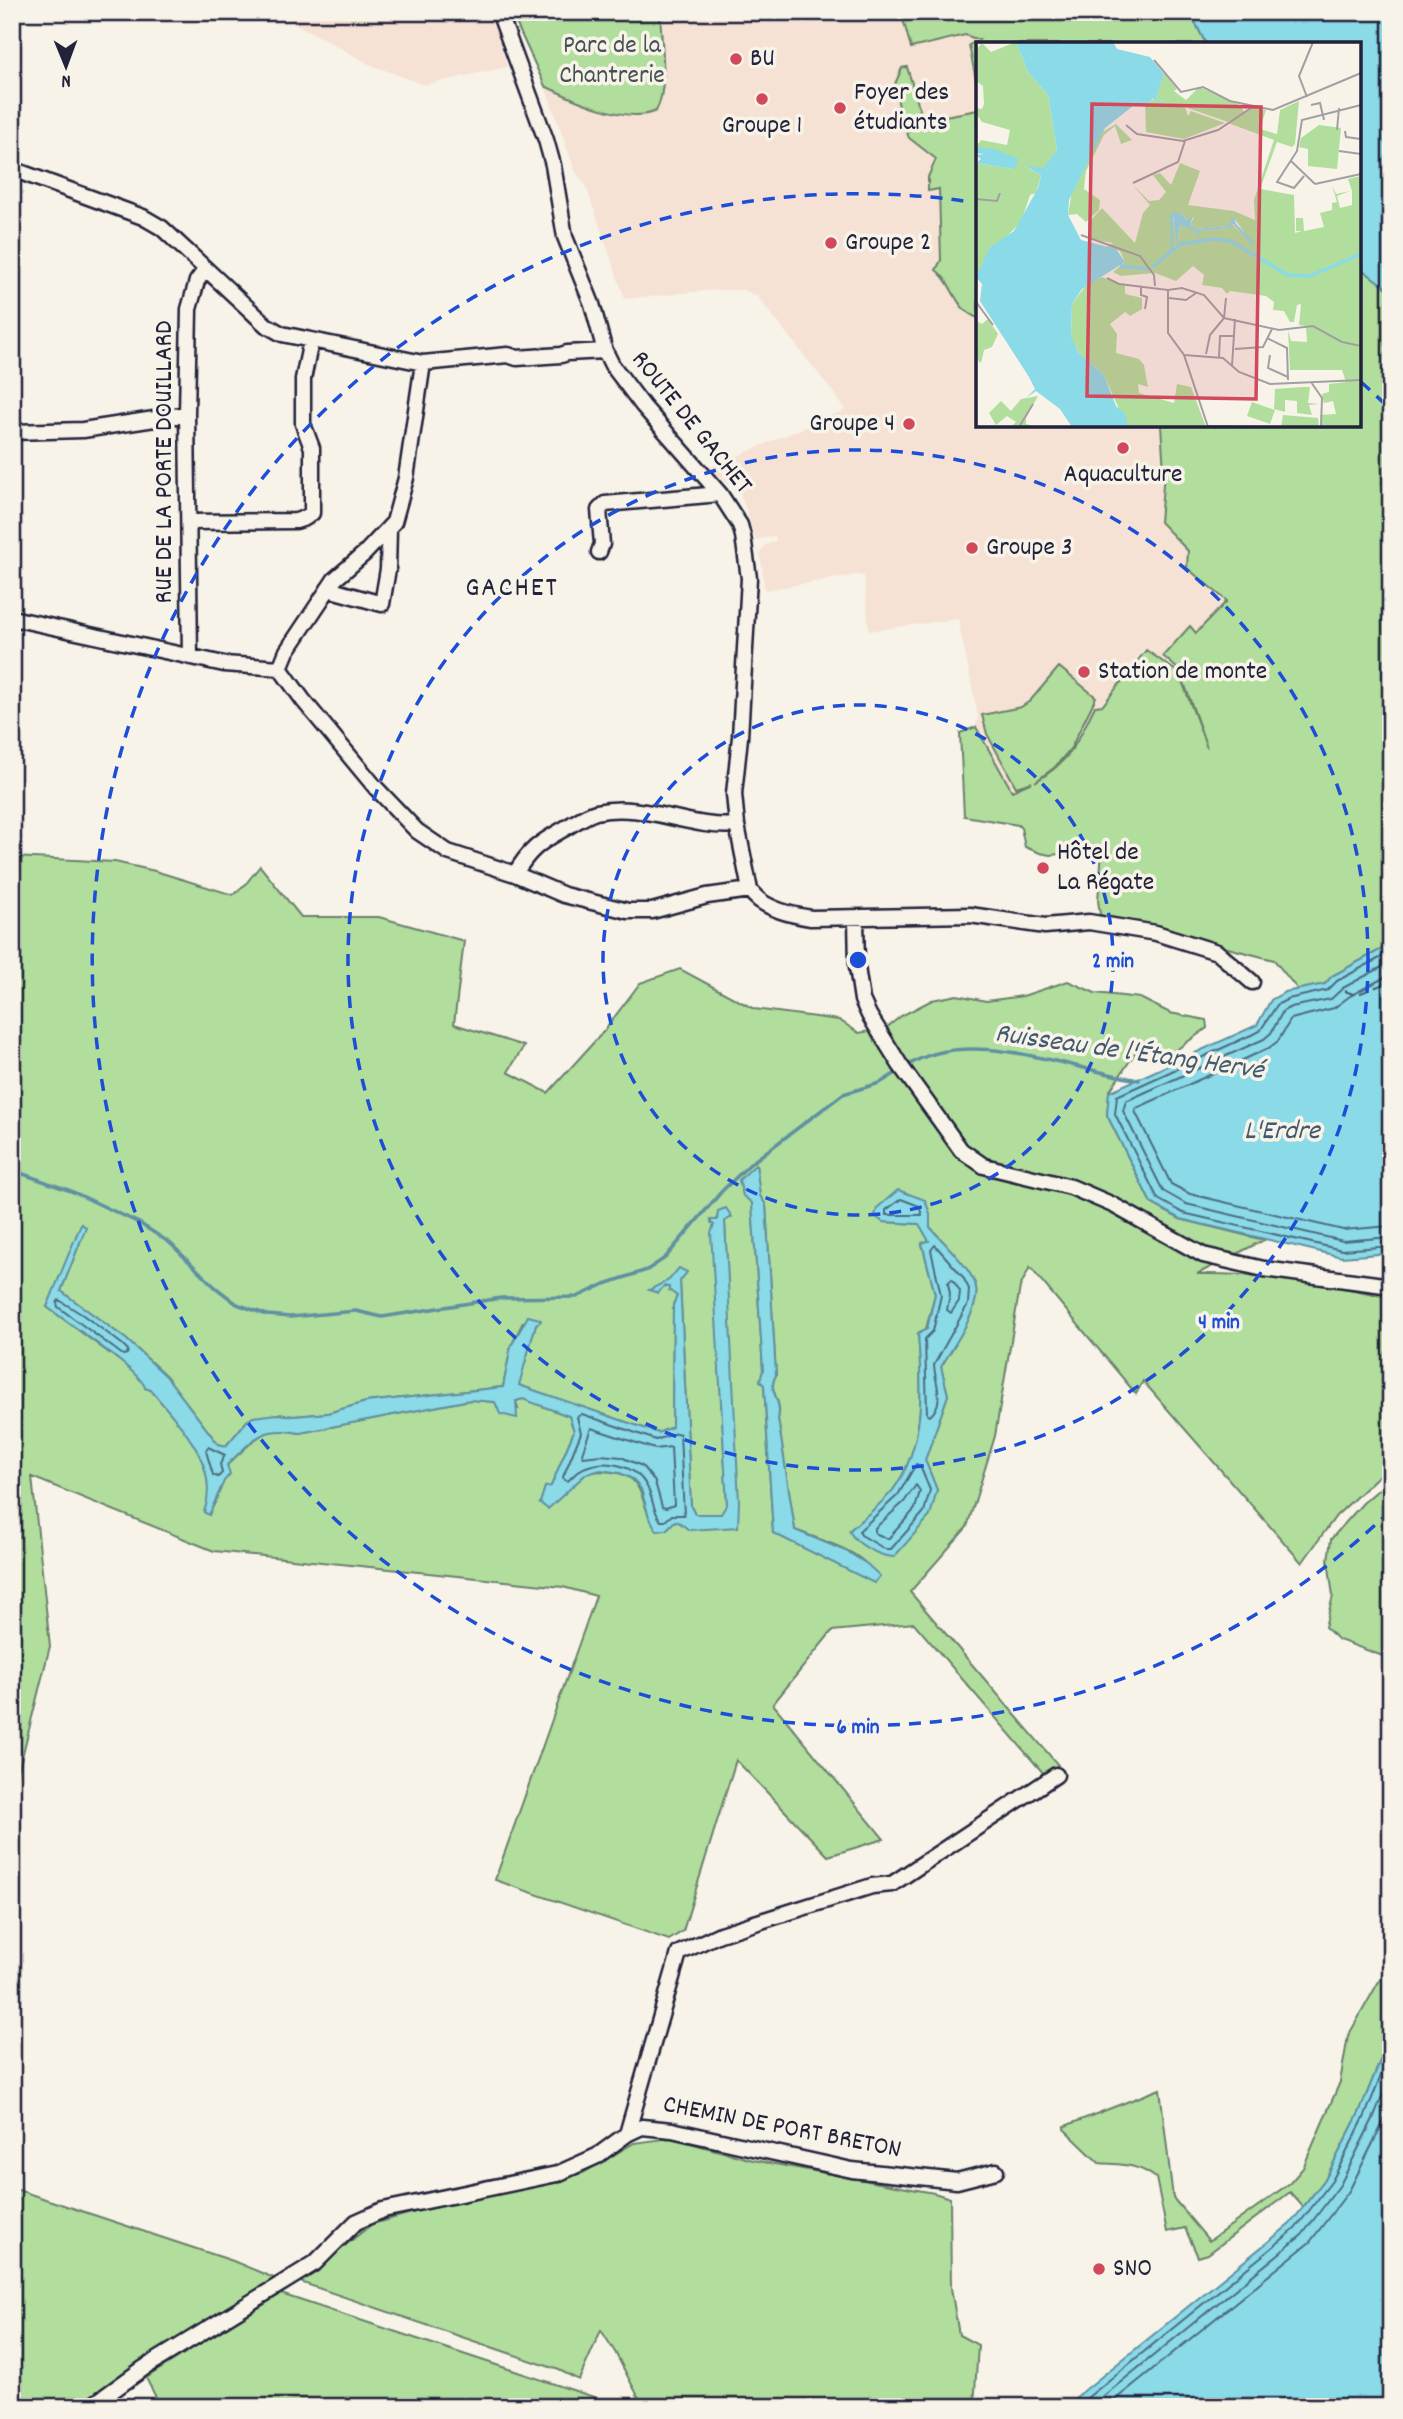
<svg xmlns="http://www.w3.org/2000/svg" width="1403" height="2419" viewBox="0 0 1403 2419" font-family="Dekko,sans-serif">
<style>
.built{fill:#f5e2d4}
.green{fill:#b1de9c;stroke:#6a806c;stroke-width:2;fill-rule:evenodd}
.water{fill:#8bdae7;stroke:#6190a2;stroke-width:2}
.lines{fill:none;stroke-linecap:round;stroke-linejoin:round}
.shore{stroke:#4c6c80;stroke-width:2}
.stream{stroke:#6190a2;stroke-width:3.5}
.ferry{stroke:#42596f;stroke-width:2;stroke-dasharray:9 7;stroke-linecap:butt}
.minor-casing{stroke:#22223b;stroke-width:19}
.minor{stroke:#f7f3e8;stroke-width:14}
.ring{fill:none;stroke:#1d4ed8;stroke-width:3.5;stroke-dasharray:12 9}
.poi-dot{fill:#d1495b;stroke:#f7f3e8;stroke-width:2.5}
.labels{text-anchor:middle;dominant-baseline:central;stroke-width:7;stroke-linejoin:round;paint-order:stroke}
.park-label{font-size:26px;fill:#465153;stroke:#f7f3e8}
.poi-label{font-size:26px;fill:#22223b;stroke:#f7f3e8;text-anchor:start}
.street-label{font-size:26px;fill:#22223b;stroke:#f7f3e8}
.neighbourhood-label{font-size:28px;letter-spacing:2px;fill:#22223b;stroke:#f7f3e8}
.water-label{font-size:28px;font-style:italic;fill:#42596f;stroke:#f7f3e8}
.inset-river{fill:none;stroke:#8bdae7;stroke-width:3.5}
.inset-road{fill:none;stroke:#a29fa3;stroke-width:2}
.view{fill:#d1495b;fill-opacity:0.15;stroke:#d1495b;stroke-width:3.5}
.inset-edge{fill:none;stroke:#22223b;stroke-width:3.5}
.centre{fill:#1d4ed8;stroke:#f7f3e8;stroke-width:3.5}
.ring-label{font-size:21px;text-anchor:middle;font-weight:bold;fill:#1d4ed8;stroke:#f7f3e8;stroke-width:7;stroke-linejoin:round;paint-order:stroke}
</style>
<rect width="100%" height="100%" fill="#f7f3e8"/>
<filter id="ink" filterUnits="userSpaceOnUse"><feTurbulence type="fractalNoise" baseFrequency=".0143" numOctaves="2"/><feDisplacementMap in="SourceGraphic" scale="14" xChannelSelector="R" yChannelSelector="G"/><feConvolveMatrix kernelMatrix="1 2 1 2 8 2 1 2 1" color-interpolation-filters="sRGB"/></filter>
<g filter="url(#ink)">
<!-- built -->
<path class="built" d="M274,12h216l17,55 -83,18 -53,-20z
M660,12h241l10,36 54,-13 22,9h-9v381h381l32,-79 -132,553 -43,-12 -12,-138 -24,-79 -36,-21 -41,56 -8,1 -22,43 -16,20 -29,16 -16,6 -36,-64 2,-11 -20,-97 -89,12 -5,-55 -7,-1 -92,15 -5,-36 5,-9 11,-4 -1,-5 -19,4 -16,-47 -31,-25 136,-58 -8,-13 -80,-101 -14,-6h-28l-90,9 -40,-115 -10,-13 -30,-85 48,19 41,11 29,-27z"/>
<!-- green -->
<path class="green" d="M511,12h149c1,28 9,76 -4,99 -29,14 -84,-12 -111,-25z
M901,12h289l16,32h-228v46l-9,-45 10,-5 -14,-5 -54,13z
M907,67l16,53 55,-10v208c-24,-8 -24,-35 -42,-48l5,-10 -2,-71 -11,2v-14l8,-18 -27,-21 -9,-24 -5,-30 7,-16z
M1359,267l32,24v653l-59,32 -7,8 -27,6 -24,-30 -174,-45 -2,-15 4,-49 -2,-3 -14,-1 -10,2 -5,4 -21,2 -10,-2 -15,-6 -4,-19 -3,-3 -54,-9 -4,-83 16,-6 36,64 20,-9 -16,5 -29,-53 -5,-19 39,-8 9,-6 29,-34 37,30 -25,51 -16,19 -20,15c37,-22 42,-40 60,-76l8,-1 43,-55 33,23 28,75 -27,-77 -17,-15 27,-30 6,7 31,-32 -40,-33 1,-17 -28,-29 4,-50 -3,-47h198z
M12,857l103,5 40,9 78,24 11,-9 16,-20 41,51h78l85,24 -10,83 70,22 -16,26 40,21 56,-62 36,-48 40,-14 74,40 85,11 20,13 27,-5 15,-12 31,-16 25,-5 29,6 37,-5 45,-15 27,12 45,5 30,15 36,7 1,8 -38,27 -32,-5 -28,42 -2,23 44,88 29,16 84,21 -67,34c62,-1 134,10 194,24v166l-55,52 -34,47 -159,-182 -7,13 -106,-127 -10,20 -25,149 -28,91 -57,65 148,173 -14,9 -130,-151 -82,8 -59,73 111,135 -56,17 -92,-96 -53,171 -14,9 -174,-60 101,-284 -33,-9 -349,-36 -182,-74 18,169 -32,127 -6,14zM756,1165l4,31 6,9 10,170c-10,17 8,24 2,44l17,111c20,8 64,20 75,39l-97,-36 -9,-148 -4,-4 3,-11 -11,-168zM722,1211l5,8 -2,2 13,306 -64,-6 -8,9c-33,-12 -11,-53 -54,-58 -8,-1 -18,-2 -26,2 -3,2 -5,5 -8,7 -12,8 -26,15 -38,22l5,-15 6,-1 23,-56 -5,-15 -46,-17 -7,2 2,8 -23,-7 -25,-2 -170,33c-32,-6 -36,-2 -59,19 -5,5 -13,10 -15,16 -5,16 -7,32 -18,46l-4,-2c2,-5 5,-11 5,-16 4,-40 -35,-78 -58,-106l-6,-2v-5l-21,-19 -77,-57 39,-80 -25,64 65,48 40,37 52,68 8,2 21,-25 30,-7 17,2 34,-3 38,-11 137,-15 8,-41 12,-24 13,2 -18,61 140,48 14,-6 1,-122 4,-9 -8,-9 -5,-1 23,-14 -7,9 11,226 4,7h27l5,-10 -15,-271 2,-8 -3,-5h6l1,-8zM930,1214v13c11,13 44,44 46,61 4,21 -24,60 -35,79l7,28 -23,65 12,30 -88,41c14,-13 32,-26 44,-41 33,-44 29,-105 25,-157l8,-4 9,-35 -13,-50 7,-3 -9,-17 -37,-2z
M1391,1479v180l-52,-19 -14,-13 8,-31 -5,-36 3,-21 32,-36z
M1391,1960v74l-32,79 -33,65 -23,29 -13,-15 -82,62 -10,3 -13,-29 -18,4 -11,-54c-19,-15 -35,-13 -57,-15l-35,-34 1,-3 95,-37 13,109 36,43 81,-58 13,-15 37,-86 8,-46z
M671,2138l82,22 181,33 16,5 1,90 8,47 19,10 -4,62h-336l2,-7 -25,-48 -14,-22 -22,50 -20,-10 -259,-88 72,-58 43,-12 168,-39 51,-30z
M12,2188l221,73 43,18 -51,29 -145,99h-68z
M278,2293l346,114h-463l-15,-29z"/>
<!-- water -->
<path class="water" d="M1190,12h201v279l-32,-24v-223h-153z
M1391,944v309l-49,4 -162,-38 -29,-16 -44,-88 2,-23 148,-67 14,-25 14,-8 40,-8 7,-8z
M756,1164l4,32 6,9 10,170c-10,16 7,24 2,44l17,111 53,22 19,12 13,12 -6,7 -101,-50 -9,-148 -4,-4 3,-11 -11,-167 -9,-7 -4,-16z
M898,1190l27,10 5,14v13c11,13 44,44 46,61 4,22 -24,60 -35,79l7,28 -23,65 12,30 -7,26 -36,41c-16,-1 -37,-12 -45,-26 14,-13 32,-26 44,-41 33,-44 29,-105 25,-157l9,-4 8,-35 -13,-51 7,-2 -10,-17 -36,-2 -8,-6 2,-8z
M726,1208l6,9 -7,4 14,281 -1,25 -49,3 -9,-7 -5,-2 -9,9 -9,1 -8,-14 -8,-28 -8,-10 -13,-6 -19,-3 -15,4 -38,35 -8,-6 5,-16 6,-1 23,-55 -5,-15 -46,-17 -7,2 1,17 -17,-4 -5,-12 -25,-2 -170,33c-40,-8 -46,7 -73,32l3,9 -6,7 -15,34 -5,-3c17,-48 -25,-87 -53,-122l-6,-2c-2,-15 -81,-68 -98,-81l34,-83 5,3 -25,64 65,48 40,37 52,68 8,2 21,-25 6,-4 24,-3 17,2 34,-3 38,-11 137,-15 8,-41 17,-30 12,3 1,2 -5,3 -17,61 139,48 14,-6 1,-122 4,-9 -8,-6v-3l-5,-1 -6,7 -9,-3 20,-10 10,-12 8,4 -7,9 11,226 4,7h26l6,-10 -16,-271 3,-8 -3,-2v-3h6l1,-9z
M1391,2034v373h-327l226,-183 36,-46 33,-65z"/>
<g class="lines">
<!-- shore -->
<path class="shore" d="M1391,952l-54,29 -9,9 -40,9 -11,6 -17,26 -143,65 -2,18 43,85 25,14 159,37 49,-4
M1391,962l-48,26 -12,11 -40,8 -8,4 -12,22 -7,6 -138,62 -3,10 40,80 23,13 157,37 48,-4
M1391,974l-41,22 -16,12 -43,11 -13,22 -9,7 -132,60 -2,3 36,73 19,10 153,36 48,-4
M901,1199l18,7 3,9h-36v-5z
M935,1245l28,32 6,12 -1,15 -34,61c1,19 12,36 -4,51l-3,-2 -2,-75 8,-8 8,-36 -10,-45z
M952,1279l8,12 -1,10 -8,12 -4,-3 3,-16 -2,-11z
M59,1300l24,15 39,29 6,6 -1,4 -4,1 -65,-48 -1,-4z
M582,1414l74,26 20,-7 4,1 4,81h-12l-7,6h-4c-9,-11 -8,-25 -15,-36 -11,-20 -40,-26 -60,-18 -7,2 -13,9 -18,14l-4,-1 -1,-3 18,-44 -4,-16z
M591,1428l64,21 16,-2 3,58 -8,3 -4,-1 -7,-25 -13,-16 -21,-9 -20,-2 -18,2 -1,-4z
M208,1447l17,8 -5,9 2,9 -4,4 -5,-2 -7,-24z
M916,1464l4,2 10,24 -6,22 -33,37h-6l-24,-14 -2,-4 39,-36z
M916,1485l4,6 -5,18 -27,30 -13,-6v-5l29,-26z
M1076,2407l219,-178 37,-48 33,-65 26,-66
M1090,2407l212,-172 38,-50 33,-66 18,-46
M1106,2407l204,-165 39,-51 33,-66 9,-24"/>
<!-- stream -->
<path class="stream" d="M906,1067c59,-43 167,3 233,13
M12,1170l59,21 68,32 31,20 45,44 22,17 30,11 23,2 66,-6 26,6 119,-19 76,-1 28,-13 42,-14 18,-12 57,-67 28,-27 93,-70 37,-11 16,-10"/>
<!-- ferry -->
<path class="ferry" d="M1345,991l11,4 35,-14"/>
<defs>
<path id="minor" d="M499,12l47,128 7,25 12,72 27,67 13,47 7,14 31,41 77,88 20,31 3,11 6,42 -9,159 -6,57 3,31 13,65c11,18 41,25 61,28l159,-3 75,11 44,-4 67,11 61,19 35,30
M12,169l131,48 19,11 104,97 16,9 141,29 85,-8 9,3 44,-3 6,-2 38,-2
M12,432l71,-2 104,-16
M189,522l107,-1 9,-3 7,-5v-65l-9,-24v-45l8,-38
M599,552l3,-8 -3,-34 6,-6 115,-10
M328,589l54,15 6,-35 1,-40
M12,618l212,46 56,4 23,32 73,88 41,43 31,21 67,22 49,21 64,16h24l55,-15 43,-6
M190,657l-3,-243 2,-105 8,-28 8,-11
M280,668l7,-17 48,-72 30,-26 29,-31 12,-44 17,-115
M515,874c14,-24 24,-31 47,-44 11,-6 23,-15 34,-18 49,-11 93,18 141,13
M856,918l1,49 5,33 7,15 31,50 61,85 23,16 87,21 42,18 90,50 61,14 127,17
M627,2134l52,-181 41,-19 152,-48 20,-2 164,-109
M90,2407l54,-39 171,-105 41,-41 27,-12 174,-36 40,-18 30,-22 15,-7 30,3 180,40 105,11 39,-10"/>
</defs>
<!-- minor casing -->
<use href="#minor" class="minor-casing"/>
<!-- minor -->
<use href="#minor" class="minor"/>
</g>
</g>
<!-- distance rings -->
<g class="ring">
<circle cx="858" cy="960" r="255"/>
<circle cx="858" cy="960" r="510"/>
<path d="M1390 1511A766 766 0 1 1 971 202M1361 382A766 766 0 0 1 1390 409"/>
</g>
<!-- markers -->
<g class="poi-dot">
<circle cx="736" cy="59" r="7"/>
<circle cx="762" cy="99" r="7"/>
<circle cx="840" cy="108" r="7"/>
<circle cx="831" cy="243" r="7"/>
<circle cx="909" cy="424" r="7"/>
<circle cx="1123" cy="448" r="7"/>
<circle cx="972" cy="548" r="7"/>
<circle cx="1084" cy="672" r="7"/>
<circle cx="1043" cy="868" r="7"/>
<circle cx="1099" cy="2269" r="7"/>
</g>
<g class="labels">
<!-- park labels -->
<g class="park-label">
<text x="612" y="46">Parc de la<tspan x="612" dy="30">Chantrerie</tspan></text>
</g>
<!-- poi labels -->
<g class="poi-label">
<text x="750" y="59">BU</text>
<text x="854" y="93">Foyer des<tspan x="854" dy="30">étudiants</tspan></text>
<text x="762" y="126" text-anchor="middle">Groupe 1</text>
<text x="845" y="243">Groupe 2</text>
<text x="895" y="424" text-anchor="end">Groupe 4</text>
<text x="1123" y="475" text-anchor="middle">Aquaculture</text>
<text x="986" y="548">Groupe 3</text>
<text x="1098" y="672">Station de monte</text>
<text x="1057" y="853">Hôtel de<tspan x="1057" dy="30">La Régate</tspan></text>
<text x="1113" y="2269">SNO</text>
</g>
<!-- street labels -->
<g class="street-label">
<text transform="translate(691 423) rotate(51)">ROUTE DE GACHET</text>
<text transform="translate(165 462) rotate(-90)">RUE DE LA PORTE DOUILLARD</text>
<text transform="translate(782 2128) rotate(11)">CHEMIN DE PORT BRETON</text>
</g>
<!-- neighbourhood labels -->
<g class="neighbourhood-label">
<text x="512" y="590">GACHET</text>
</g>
<!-- water labels -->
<g class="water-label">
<text transform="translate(1129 1054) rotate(8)">Ruisseau de l'Étang Hervé</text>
<text x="1282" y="1133">L'Erdre</text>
</g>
</g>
<!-- overview -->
<g transform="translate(976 42)">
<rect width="385" height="385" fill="#f7f3e8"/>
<path d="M40,0l12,30 20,23 9,55 -14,19 -17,-2 15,8 -5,18 -6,2 -9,27 -35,35 -10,20v-114l38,6 -38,-22 5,-7 26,5 3,-15 -28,-8 -6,-9v-5l6,1 2,-5 -1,-18 -7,-5v-31l6,-7 9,9zM188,31l13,16 -3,2 12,9 13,-13 41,18 4,7 -16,10 -43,-15 3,9 3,-5 34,12 -41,16 -38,-7 -1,-29 10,-4 14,6 -13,-7zM323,59l-4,43 -3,3 -15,-5 -17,47 34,6 1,38 7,-2h-6v-13h7l1,13 20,-4 -4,-14 12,-3v-7l5,-1 -5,-17 4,9 14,-3 -13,5 3,12 12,-3v-14l-4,-12 13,-3v251h-40l-1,-12 16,-1 -3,-13 -9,2 -2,-9 7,-2v-8l17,-2 -4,-12h-52l-2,-40 3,11 16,1 -1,-16 -7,-1 2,-21 -4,1 -3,17h-4l-6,-11 -11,-1 1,-8 -8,-6 -36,-5 -3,3 -5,-6 -20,-3 2,-10 -11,-9 -17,15 -21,-8 -34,3 -8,-4 12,-10 -5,-11 -14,-4 7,-4 -24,-4 -1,-16 14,-15 33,35 8,-30 7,-8 -18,-21 17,17 10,-1 7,-8 -13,-17 7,-2 11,12 9,-22 20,8 -12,34 46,6 21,9 -1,-20 20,-60 -46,-17 26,-16 12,3 -6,19 17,5 3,-24zM195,171h9l7,7 7,-3 -4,8 6,4 32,-3 6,-8 18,25 -20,-19 -3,4 -31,3 -4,7 3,-7 -17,-6 -2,14 -6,-24v36zM140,82l16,16 -11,4 -6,-18 -11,9 -18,36 -2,18 16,11 -1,10 -13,12 -9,-8 -9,1 5,-30 28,-52zM343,83l22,3 -4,41 -29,-3v-17l-9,-2 2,-9zM126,235l23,9v8l17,4v11l-12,7 -5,-4 -15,12 7,10 -1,19 23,6 5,6 4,22 -10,-3 1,9 35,10 3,-19 14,3 15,40h-79l-23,-52 -26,-23 -7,-16 1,-32 15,-20zM12,277l10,15 -6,13 -8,3 -3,13 -5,-4v-38l6,3zM327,345h7l-2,16 11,1 -10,1 3,10 -15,-2v-12l-12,-1v12l-11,-3 1,-20zM62,354l-12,22v6l10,3h-25l5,-5 -9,-6 -11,9 -7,-12 12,-12 10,10 10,-12zM276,360l23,8 -5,14 -23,-8zM307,373l35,3 1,9h-38z" fill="#b1de9c" fill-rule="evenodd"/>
<path d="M40,0h97l4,7 33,8 14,17 -8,24 13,7 -16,-6 -10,7h-10l-28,22 -36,72 -1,15 13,25 35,9 9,13 -43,27 -10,15 -1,31 7,17 26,23 12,31 10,9 1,12h-55l-12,-18 -24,-18 -10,7 9,-9 -6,-12 -49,-76 2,-17 -6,-7 14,-30 24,-16 24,-43 3,-13 -16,-9 18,2 14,-18 -9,-55 -20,-23zM0,105l18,2 25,10 -5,10 -38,-6 5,-4 -5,-4 8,-1 -8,-1zM194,171h10l7,7 6,-4 -3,9 6,4 32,-3 6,-10 2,8 17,17 -4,10 2,-8 -18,-19 -4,4 -30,3 -4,8 1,-8 -16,-6 -3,20 -4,-30v35l-2,2z" fill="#8bdae7"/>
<path class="inset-river" d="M144,224l28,3M176,225l29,-23 32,-5 17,2 58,34 22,1 51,-22M20,279l33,-6 30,-24 37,-14"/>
<path class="inset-road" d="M178,18l27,32 22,-5 27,14 43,9 88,-37M331,55l-8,-21 14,-34M335,63l9,-2 4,17M150,83l11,9 46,7 35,-11 36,-24M361,88l2,-22M369,89l1,6 15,2M363,109l22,3M315,119l24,23M328,134l-10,12 -17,-6 20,-31 5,-31 59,-15M157,141l45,-21 7,-21M339,142l46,-10M0,157l21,2 3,-8M105,193l59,21 14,19 1,11M131,236l12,6 49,6M165,245v8l6,2 -2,12M192,248l14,-2 22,7 20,23 55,12 34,-4 29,16 19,4M192,248v43l16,22 24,72M193,256l17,2 10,-7M0,260l17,23M291,296l20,10 1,32M259,307l28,-2 9,-18M230,312l4,-19 14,-17 2,-20M208,313l39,3 16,14 31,12 91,-4M294,313l-2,13 20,9M243,315l1,-21h15M256,324l3,-47M335,340l11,16 -1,29M231,384l58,1M43,385l14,-23"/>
<path class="view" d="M116,62l169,3 -5,292 -169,-3z"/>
<rect width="385" height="385" class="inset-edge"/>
</g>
<circle cx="858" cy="960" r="10" class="centre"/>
<g class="ring-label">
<text x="1113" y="967">2 min</text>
<text x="1219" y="1328">4 min</text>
<text x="858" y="1733">6 min</text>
</g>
<!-- margin -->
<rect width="1403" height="2419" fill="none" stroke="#f7f3e8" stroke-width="42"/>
<rect x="21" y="21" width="1361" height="2377" fill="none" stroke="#22223b" stroke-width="2.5" filter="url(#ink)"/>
<!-- north arrow -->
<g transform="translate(66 66) rotate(179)" stroke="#f7f3e8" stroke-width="5" paint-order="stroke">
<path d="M0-5L12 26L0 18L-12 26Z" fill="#22223b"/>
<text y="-10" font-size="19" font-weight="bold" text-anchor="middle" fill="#22223b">N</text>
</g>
</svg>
